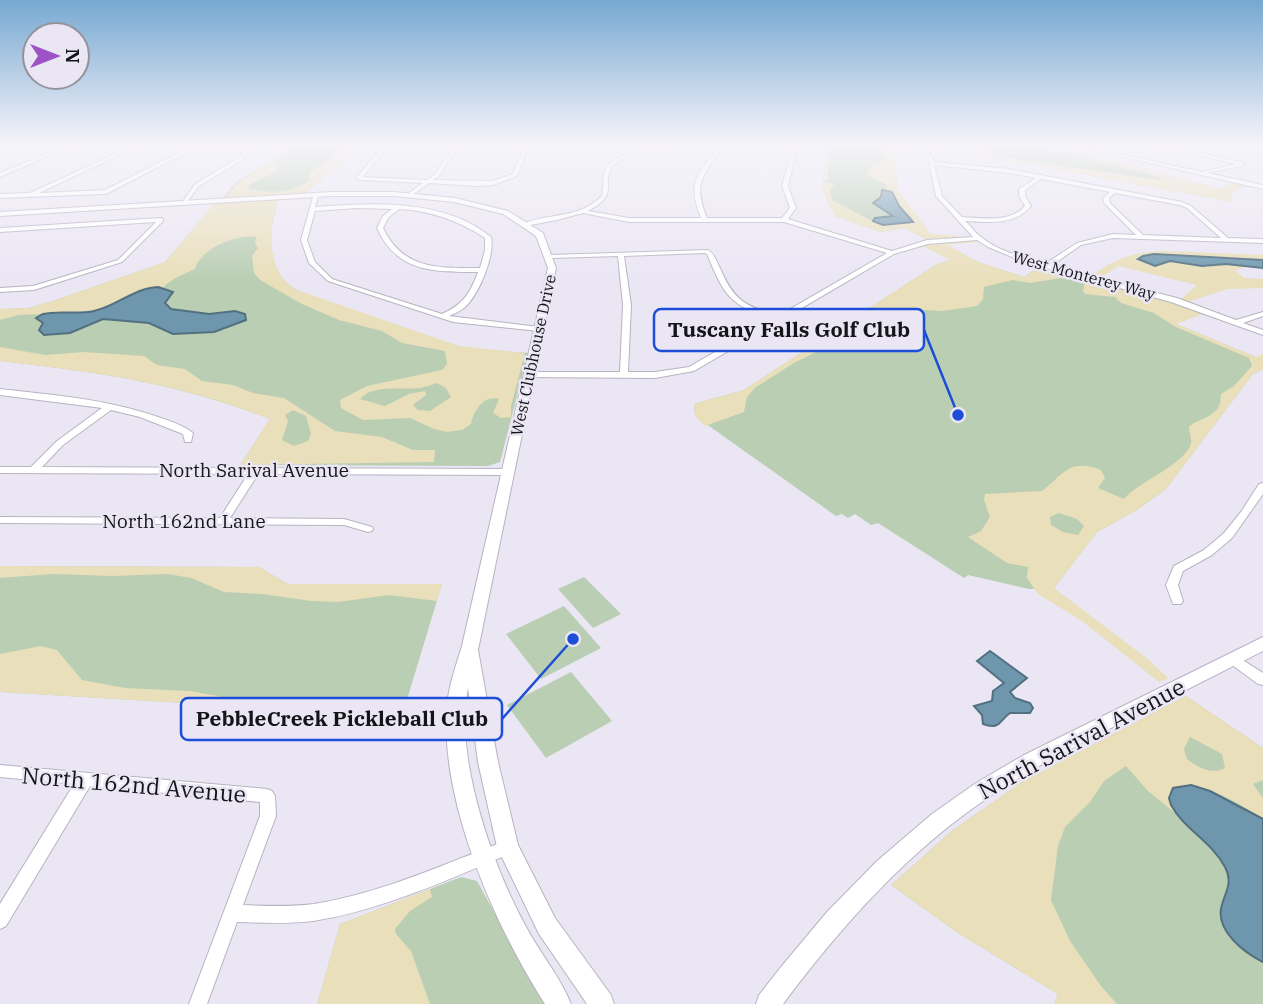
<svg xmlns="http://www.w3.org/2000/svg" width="1263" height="1004" viewBox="0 0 1263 1004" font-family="'IBM Plex Serif',serif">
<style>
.green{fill:#b9ceb3}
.sand{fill:#e9dfba;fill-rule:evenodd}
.water{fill:#6e97ae;stroke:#537081;stroke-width:2}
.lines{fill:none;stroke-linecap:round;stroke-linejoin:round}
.minor-casing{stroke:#b7b3c0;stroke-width:2}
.tertiary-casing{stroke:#b7b3c0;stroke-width:2}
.minor{fill:#fff;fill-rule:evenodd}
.tertiary{fill:#fff;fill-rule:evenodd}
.labels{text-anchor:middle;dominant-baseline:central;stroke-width:5;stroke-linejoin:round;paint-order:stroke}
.far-street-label{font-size:16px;fill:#151419;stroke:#eae6f4}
.street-label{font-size:19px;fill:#151419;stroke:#eae6f4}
.near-street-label{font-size:23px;fill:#151419;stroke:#eae6f4}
.leader{fill:none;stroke:#1d4ed8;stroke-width:2.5}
.callout-dot{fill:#1d4ed8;stroke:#eae6f4;stroke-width:2.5}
.callout{fill:#eae6f4;stroke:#1d4ed8;stroke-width:2.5}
.callout-label{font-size:21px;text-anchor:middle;font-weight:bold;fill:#151419}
</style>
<rect width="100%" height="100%" fill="#eae6f4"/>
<!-- green -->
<path class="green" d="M285,143h73l-11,14 -41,36 -27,3c-8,27 -15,62 7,87 12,13 148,57 172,63 22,5 47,5 70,7l-28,109 -12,4 -248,-1 30,-46c-93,-36 -172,-47 -270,-58v-52l28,-1 25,-7 112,-39 51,-60c11,-4 11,-12 20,-19 16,-14 41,-19 49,-40z
M838,143h67l-10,12 3,36 36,48 -6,1 -24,-12 -24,4 -45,-16 -13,-27 6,-44z
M976,143c83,0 165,27 244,45l17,-6 10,2 -14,8 -2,6 1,4 -216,-40 -46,-6 10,-12z
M941,242l37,20 46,15 16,-11 112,29 24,29 80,33 7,12 -11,6 -86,114 -29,21 -40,22 -43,56 -25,1 -61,-14 -4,3 -86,-55 -7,2 -16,-11 -7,4 -6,-4 -6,2 -141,-100 -1,-12 50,-14 193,-126 13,-4z
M0,566l259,1 29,17h154l-40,132 -402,-24z
M584,577l37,37 -28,14 -35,-39z
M564,606l37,42 -60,31 -35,-45z
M571,672l41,49 -66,37 -39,-53z
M1186,696l77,52v256h-209l4,-10 -100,-61 -67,-48 62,-55 69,-48z
M461,877l16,4 68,123h-228l23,-80z"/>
<!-- sand -->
<path class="sand" d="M285,143h9l-20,20 4,8 -26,12 -4,5c20,6 43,5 61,-7l1,-9 20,-12 14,-17h14l-11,14 -41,36 -81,6c14,-27 50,-30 60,-56z
M897,143h8l-10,12 3,36 33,43 38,3 -41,3 -24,-12 -24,4 -45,-16 -13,-27 7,-45 -1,35 -5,3 12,2 -5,5 2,11 46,24h31l4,-5 -14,-13 -7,-14 -5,-2 -1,-6 -18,-8 1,-8 13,-6 3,-5 -3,-6z
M976,143c83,0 165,27 244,45l17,-6 10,2 -14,8 -2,6 1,4 -216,-40 -46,-6 10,-12zM1008,147l57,6 98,25 -4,2 -163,-24 -9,-7z
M278,198c-9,31 -13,69 16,91l165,57 66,7 -14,53v11l-10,1 -8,-5 6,-14c-16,-4 -25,12 -28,25l-9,6 -15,2 -13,-3 -24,-11 -47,2 -22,-12 -1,-8 27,-14 75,-16 5,-6 -2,-13 -43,-8 -20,-12 -43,-11 -37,-16 -42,-24 -6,-7 -2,-17 6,-8 -3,-5 1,-6c-20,-3 -56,12 -61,32l-20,9 -13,10 -23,2 -38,19 -14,3 -69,3 -18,5v-11l28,-1 25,-7 112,-39 51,-60zM437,383l9,5 5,9 -21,14 -12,-1 -5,-5 13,-10 -1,-4 -16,3 -24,12 -25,-7c11,-15 43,-9 60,-11 6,-1 11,-3 17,-5z
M970,240l8,2 -31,3 31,17 46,15 16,-11 112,29 54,18 -30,11 80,33 7,-3v15l-11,6 -86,114 -29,21 -40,22 -43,56 95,72 19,18 -9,4 -77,-61 -44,-27 -11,-16 1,-11 -21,-4 -39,-26 13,-6 9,-14 -6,-17 1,-6 57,-3c22,-17 27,-33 59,-21l4,8 -7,10 26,11c14,-17 62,-35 67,-56 1,-5 -2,-10 -2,-16 8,-8 24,-9 30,-21 2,-3 1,-8 2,-12l13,-8 18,-20 -3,-8 -73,-31 -22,-14 -33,-10 -6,-6 -30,-3 -2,-3 2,-8 -24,-5 -31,5 -17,-3 -29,7 -1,12 -6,7 -35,5 -57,-3 -47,33 -44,22 -38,24 -9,10 -3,15 -39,14 -10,-10 -1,-12 50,-14 193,-126 13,-4 -30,-15zM1059,513l18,6 7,7 -6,9 -15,-3 -12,-7 -1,-8z
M1168,251l95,4v5l-100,-6 -25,6 17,6 13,-5 34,5 24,-2 24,2 -15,4 9,8 19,1v9l-35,1 -41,13 -7,-2 17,-15 -79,-19 -17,12 -9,-2c24,-19 45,-25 76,-25z
M0,347l45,8 39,-3 60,4 13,9 28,4 17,12 31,4 20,8 31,5 51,33 47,6 31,13h22l-1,12 -194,3 30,-46c-91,-36 -173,-47 -270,-58zM293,410l13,6 5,18 -3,7 -14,5 -12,-6 6,-19 -3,-6z
M0,566l259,1 29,17h154l-5,17 -48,-6 -51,7 -27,-1 -49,-7 -38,-2 -33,-14 -23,-4 -56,2 -59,-2 -53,4z
M41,646l16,4 25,30 43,8 65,3 44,8h32l121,8 17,-8 2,2 -4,15 -402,-24v-38z
M1186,696l77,52v32l-10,4 10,14v21c-24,-16 -61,-39 -90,-31 -6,9 -3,16 2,25l-27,-22 -22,-25 -22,15 -14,21 -25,25 -7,19 -7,54 19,41 31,45 16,18h-63l4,-10 -100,-61 -67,-48 62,-55 69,-48zM1190,737l32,17 3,14c-13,7 -27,0 -38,-9l-3,-10z
M430,889l2,8 -22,14 -15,18 1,5 15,17 19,53h-113l23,-80z"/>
<!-- water -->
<path class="water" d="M882,190l10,2 7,14 14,16 -30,3 -10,-4 2,-3 18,-2 -20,-13 8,-6z
M1154,254l109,6v8l-37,-4 -24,2 -32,-5 -15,5 -17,-7 5,-3z
M158,287l15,5 -8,11 6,6 38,5 26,-3 10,3 1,6 -32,12 -41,2 -24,-11 -46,-4 -33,14 -26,2 -5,-5 4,-7 -7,-5 7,-4c17,-4 34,1 51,-3 23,-5 40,-23 64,-24z
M990,651l37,27 -17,14 5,6 15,5 3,5 -3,5h-20c-11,8 -10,17 -27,11l-1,-9 -8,-9 18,-5 1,-10 11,-8 -27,-22z
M1191,785l19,6 53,28v143c-18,-9 -46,-30 -42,-53 3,-16 13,-25 4,-42 -13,-25 -41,-38 -54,-62l-2,-7 4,-10z"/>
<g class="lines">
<defs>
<path id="minor" d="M0,143h7l-7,3z
M73,143h5l-78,34v-4z
M139,143h5l-105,50 66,-3 83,-42 62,-5h4v2l-12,15 -43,26 -14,19 -3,-2 13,-19 43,-26 9,-11 -56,3 -85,44 -106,4v-4l30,-1z
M386,143h4l-27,34 64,3 8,-6 21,-31h4l-21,33 -6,4 59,1 21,-7 13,-31h4l-13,33 -24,9 -17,1 -47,-3 -18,13 -2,-3 14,-10 -64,-3 -3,-2z
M673,143h7c-18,7 -53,7 -67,23 -14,17 9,27 -25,45l41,7h72c-14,-36 -5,-42 17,-70v-5h4c0,7 -3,9 -7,15 -17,24 -19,32 -8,60h75l8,-10 -8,-22 10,-35 -6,-8h4l6,8 -8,35 8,22 -8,11 104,32 35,-11 46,-3 -37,-41 -8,-39 13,-14h4l-13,14 2,5 75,7 173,33 9,4 37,32 35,1v4l-150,-5 -32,7 -30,21 126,32 59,22 27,-8v4l-20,7 20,7v5l-92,-33 -147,-40 -36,-15 -11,-7 -49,4 -34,10 -200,117 -39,7 -129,-1 -1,-2 4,-3h91l3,-67 -5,-49 -66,2 -3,-2 1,-1 158,-5c7,4 8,11 12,18 14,33 25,38 58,48l109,-63 -103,-31h-155l-46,-9 -26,7 -32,6 -3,-2c29,-12 55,-4 80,-28 2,-9 0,-20 4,-28 10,-16 50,-22 67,-25zM934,165l75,8 27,5 -17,11v7l6,10c-15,17 -43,12 -63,11l-20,-21zM1041,179l69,13 -7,6 1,5 32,32 -23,-1 -36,9 -32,21c-21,-6 -47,-13 -64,-27 -6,-4 -10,-11 -16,-16 23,1 50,5 66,-15l-6,-10v-6zM1115,193l65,12 7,3 34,30 -78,-3 -33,-32 -1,-5zM705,253l2,1c17,41 22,51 65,65l-83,48 -34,5h-27l3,-67 -7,-49z
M1062,143h6l134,29 34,-8 -87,-21h6l89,20 -2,3 -35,7 56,12v4z
M314,193l5,1 -4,13c58,-4 128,-9 176,30 4,18 -11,54 -23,67 -5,6 -12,9 -19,12l90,11 4,2 -4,2 -86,-9 -125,-41 -19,-18 -8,-23zM357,208l35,1 -9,7 -6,12c20,45 58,44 101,44 -8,21 -14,32 -36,42l-110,-35 -17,-17 -8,-22 8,-29zM399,209c32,2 59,11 86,29v12l-5,18c-41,0 -77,2 -97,-40l5,-10z
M161,218l2,1v2l-41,41 -88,28 -34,2v-4l33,-2 85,-26 38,-38 -156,10v-4z
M0,389c53,6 107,10 158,28 12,4 25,8 35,16l-2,9h-6l-2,-8 -43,-17 -29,-7 -48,35 -21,22 210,1 4,-2 4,2 248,1 5,3 -5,3 -250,-1 -28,44 114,1 28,8 1,2 -1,2 -4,1 -24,-7 -344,-2v-6l220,1 28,-44 -248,-1v-6h31l26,-26 45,-33 -102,-13z
M1263,483v11l-31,44 -20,17 -29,16 -5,14 5,16 -2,3h-8l-7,-19 8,-19 30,-16 20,-17 17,-21 18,-28z
M1233,654l30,19v12l-5,-1 -30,-22 -2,-3 2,-3z
M0,765l267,24 5,2 3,5 1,20 -33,89c24,1 47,2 71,-1 68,-11 130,-40 194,-64l6,2 2,5 -2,5c-65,27 -131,58 -201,69 -25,3 -50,2 -76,1l-30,82h-18l71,-188v-14l-170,-16 -84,140 -6,3v-25l74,-120 -74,-7z"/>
<path id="tertiary" d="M331,192h63l61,6 53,13 35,22 13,35 -78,382 20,112 20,83 37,73 56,77 3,9h-27l-48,-70 -42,-87 -19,-85 -10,-74c-14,69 24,176 57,237 14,27 35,51 46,79h-26c-50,-78 -105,-202 -98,-296 1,-21 9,-42 15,-62l86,-378 -12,-32 -33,-22 -49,-12 -60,-6h-63l-331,20v-4z
M1263,637v14c-52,26 -104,53 -156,79 -39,21 -79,40 -115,65 -83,55 -149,129 -209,209h-27l3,-9 22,-28 46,-55 50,-51 55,-47 44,-31 48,-28z"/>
</defs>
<!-- minor casing -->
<use href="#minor" class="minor-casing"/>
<!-- tertiary casing -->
<use href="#tertiary" class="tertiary-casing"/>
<!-- minor -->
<use href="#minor" class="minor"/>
<!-- tertiary -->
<use href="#tertiary" class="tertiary"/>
</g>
<!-- sky -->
<linearGradient id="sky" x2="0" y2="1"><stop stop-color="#77a8d1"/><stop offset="0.51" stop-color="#f6f4fa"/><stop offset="1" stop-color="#f6f4fa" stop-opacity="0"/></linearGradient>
<rect width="1263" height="283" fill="url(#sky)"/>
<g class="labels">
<!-- far-street labels -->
<g class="far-street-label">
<text transform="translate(1084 275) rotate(15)">West Monterey Way</text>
<text transform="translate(533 355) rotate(-78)">West Clubhouse Drive</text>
</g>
<!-- street labels -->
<g class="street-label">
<text x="254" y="470">North Sarival Avenue</text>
<text x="184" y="521">North 162nd Lane</text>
</g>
<!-- near-street labels -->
<g class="near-street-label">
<text transform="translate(1081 738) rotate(-28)">North Sarival Avenue</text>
<text transform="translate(134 784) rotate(5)">North 162nd Avenue</text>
</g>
</g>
<!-- callouts -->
<path class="leader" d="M958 415L924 330M573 639L502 719"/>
<g class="callout-dot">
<circle cx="958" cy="415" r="7"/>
<circle cx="573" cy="639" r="7"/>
</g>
<g class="callout">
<rect x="654" y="309" width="270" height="42" rx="7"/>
<rect x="181" y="698" width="321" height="42" rx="7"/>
</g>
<g class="callout-label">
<text x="789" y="337">Tuscany Falls Golf Club</text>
<text x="342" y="726">PebbleCreek Pickleball Club</text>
</g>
<!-- north arrow -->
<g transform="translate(56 56) rotate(90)"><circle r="33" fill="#eae6f4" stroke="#95929c" stroke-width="2"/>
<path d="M0-5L12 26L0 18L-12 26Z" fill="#9d52c5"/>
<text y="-10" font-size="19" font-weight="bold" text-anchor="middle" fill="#151419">N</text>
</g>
</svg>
